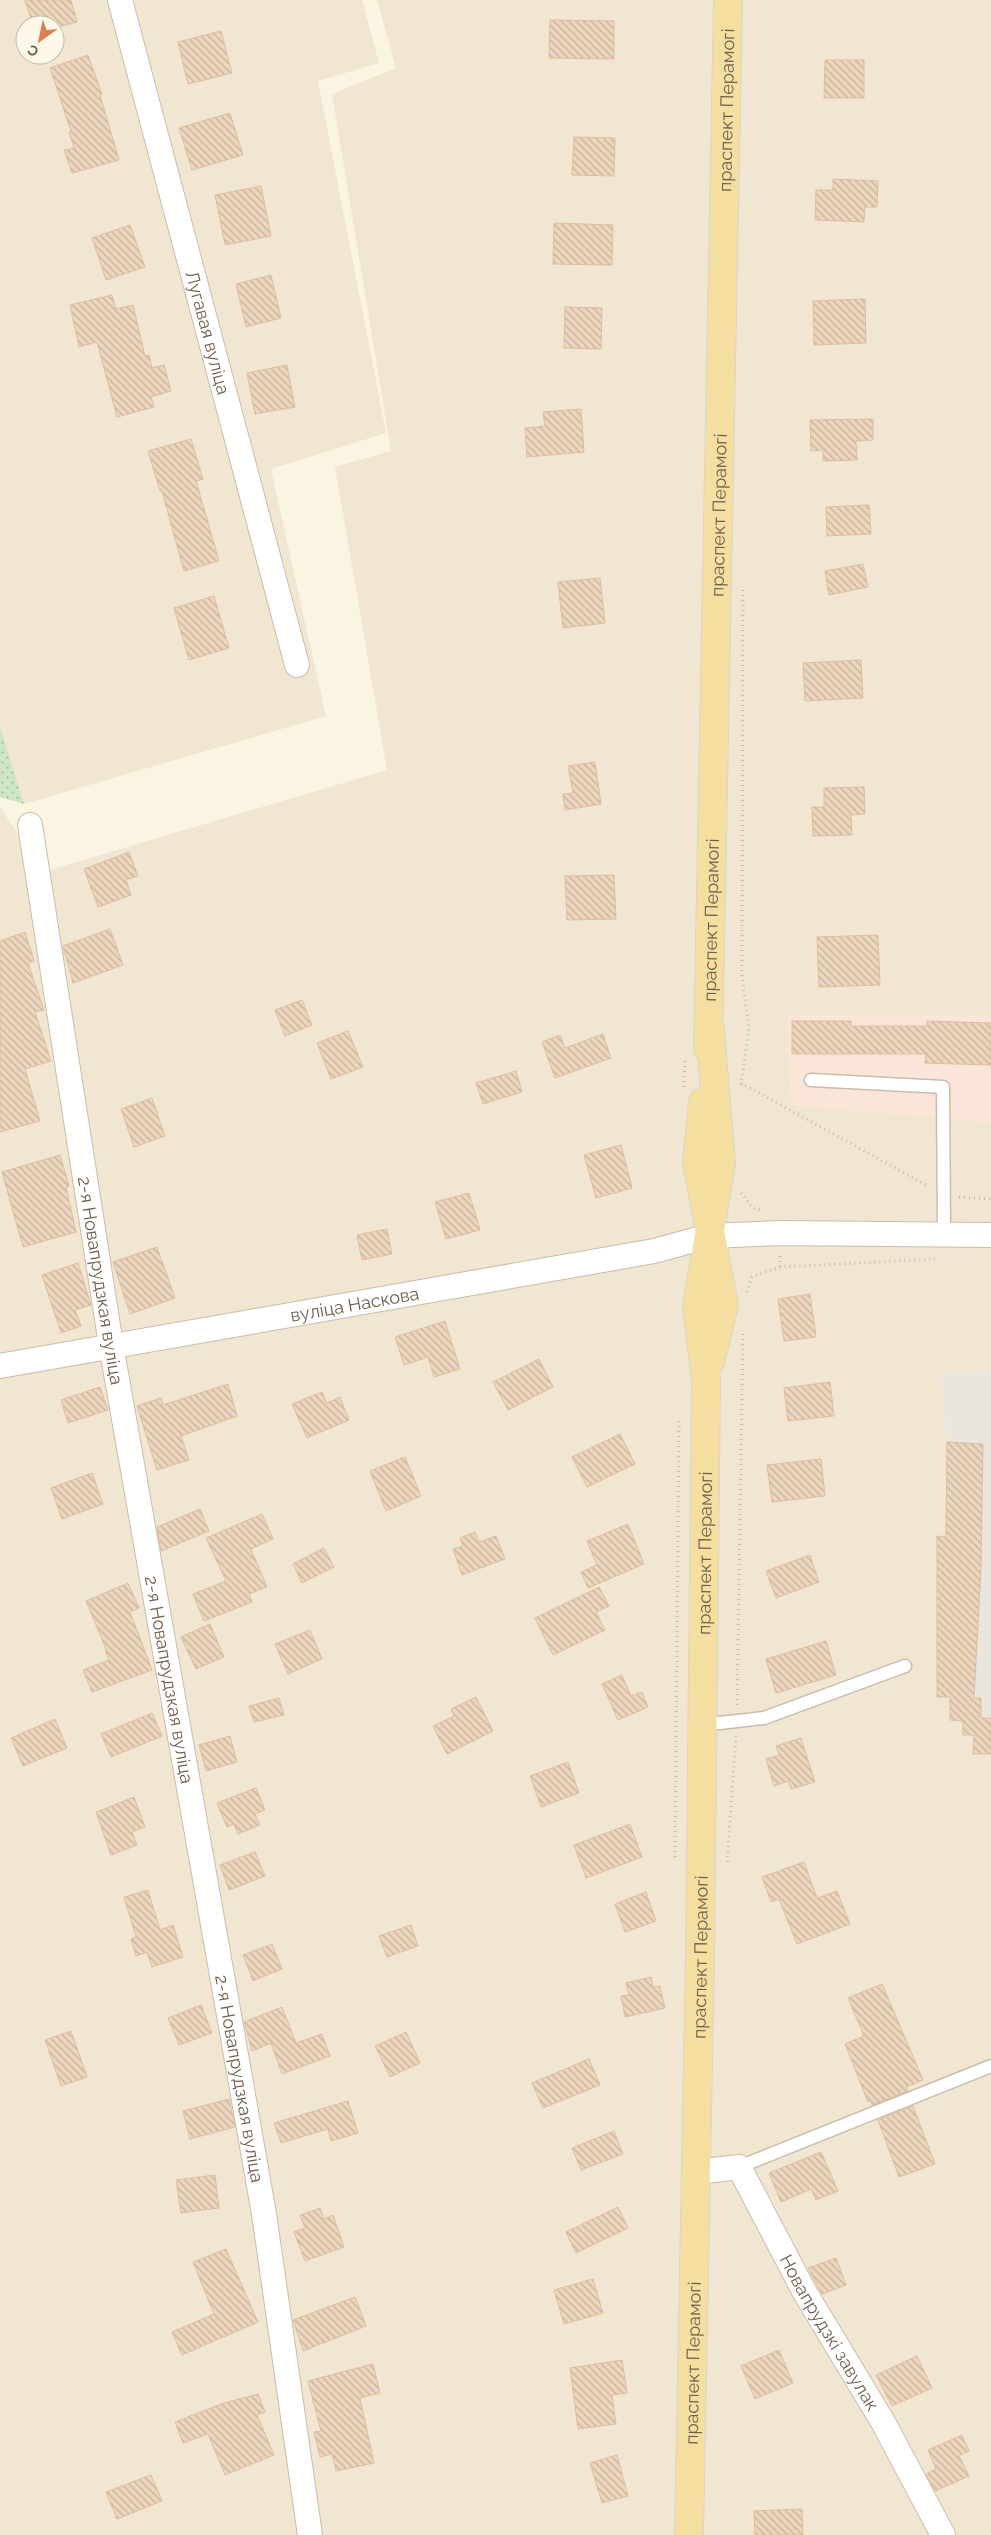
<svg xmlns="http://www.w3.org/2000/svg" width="991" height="2535" viewBox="0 0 991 2535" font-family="Raleway,sans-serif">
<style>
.residential{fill:#f1e6d2;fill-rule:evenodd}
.commercial{fill:#fae6d8}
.industrial{fill:#eae5dd}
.grass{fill:url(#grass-dots)}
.building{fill:url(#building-back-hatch);stroke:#debe9f}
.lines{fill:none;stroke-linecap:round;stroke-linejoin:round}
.lane-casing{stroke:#cabcab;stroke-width:15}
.street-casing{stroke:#cabcab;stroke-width:26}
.primary-casing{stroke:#dad5d0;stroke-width:30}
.path{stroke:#d2b9a1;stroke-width:3;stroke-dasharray:1 4;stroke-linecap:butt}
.lane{stroke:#fff;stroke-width:12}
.street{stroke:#fff;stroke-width:24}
.primary{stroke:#f4dea0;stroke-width:28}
.labels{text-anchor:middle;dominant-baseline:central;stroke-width:4;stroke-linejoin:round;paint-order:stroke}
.street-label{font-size:18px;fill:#705d4b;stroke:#fdf8e9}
</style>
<defs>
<pattern id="grass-dots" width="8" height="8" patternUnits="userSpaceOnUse" patternTransform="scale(1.25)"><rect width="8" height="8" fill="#cde6c3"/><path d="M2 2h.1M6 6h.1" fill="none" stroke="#abbea0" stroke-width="1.8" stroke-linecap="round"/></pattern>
<pattern id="building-back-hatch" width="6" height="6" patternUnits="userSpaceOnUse" patternTransform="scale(1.25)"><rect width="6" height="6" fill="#edd6bd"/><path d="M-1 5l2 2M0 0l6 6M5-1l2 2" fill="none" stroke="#c4b19c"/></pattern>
</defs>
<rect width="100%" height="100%" fill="#faf4e3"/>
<!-- residential -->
<path class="residential" d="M0,0h362l17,63 -61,18 68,352 -115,36 55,247 -302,88 -24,-77zM25,25h30v30h-30z
M377,0h614v1371l-51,2 7,69 -1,95 -8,-1 -1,160 13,1 24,38 -1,19h18v781h-991v-1728l43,65 344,-102 -52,-303 56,-16 -59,-357 64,-26z"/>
<!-- commercial -->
<path class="commercial" d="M787,1016h204v107l-200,-18z"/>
<!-- industrial -->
<path class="industrial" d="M991,1371v383h-18v-18l-10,-1v-14l-13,-1v-23h-13v-161h9l1,-94 -7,-69z"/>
<!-- grass -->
<path class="grass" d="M0,727l24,77 -24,-7z"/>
<!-- building -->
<path class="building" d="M25,0h46l6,22 -22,6v-3h-22z
M550,20l64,1v38l-65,-1z
M221,31l11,42 -44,11 -10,-42z
M88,55l14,39 -2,1 19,65 -47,13 -8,-23 10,-2 -5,-16 2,-1 -21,-63z
M825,60h39v38h-40z
M230,113l13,42 -51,15 -13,-42z
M574,137l41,1 -1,38 -42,-1z
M833,179l45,2 -1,26h-12l-1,15 -49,-2 1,-30h17z
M261,186l10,50 -46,9 -10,-50z
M554,223l59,2 -1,40 -59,-1z
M130,225l15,42 -39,13 -14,-42z
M271,275l10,43 -35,9 -10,-43z
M112,295l4,14 17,-4 12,51 4,-1 3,13 12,-3 7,26 -20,6 3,10 -37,10 -20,-75 -18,5 -9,-42z
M865,299l1,44 -52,2 -1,-44z
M565,307l37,1 -1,41 -37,-1z
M287,365l8,42 -40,7 -8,-41z
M581,409l3,43 -57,5 -2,-29 20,-2 -2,-14z
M873,419v21l-17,1 1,19 -34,1v-11l-12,1 -1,-31z
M191,439l12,40 -7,2 23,80 -35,10 -22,-80h-2l-12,-40z
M869,505l2,29 -44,2 -1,-29z
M863,564l5,23 -39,8 -4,-24z
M600,578l5,45 -42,5 -5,-46z
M214,596l15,52 -40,12 -15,-52z
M861,660l2,38 -58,3 -2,-38z
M595,762l6,42 -36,6 -2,-16 10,-1 -5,-27z
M864,787l1,27 -14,1 1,20 -39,1 -1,-29h12v-19z
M129,852l9,24 -12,4 5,15 -33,12 -14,-38z
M614,875l2,44 -49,1 -2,-44z
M110,929l13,36 -50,18 -10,-37z
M25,932l9,29 -6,2 16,47 -9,2 16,49 -26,8 15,52 -40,11v-191z
M878,935l2,50 -61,2 -2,-50z
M302,1000l10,25 -27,11 -10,-26z
M792,1021h59v5h76v-5l64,2v42l-66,-2 1,-9h-134z
M348,1031l15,36 -32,12 -14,-36z
M603,1034l8,24 -56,20 -13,-36 18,-7 5,13z
M516,1071l6,21 -39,12 -7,-21z
M152,1098l13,38 -31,11 -13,-38z
M621,1145l11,43 -36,10 -12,-43z
M60,1155l9,31 -3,1 10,45 -53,15 -21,-75z
M469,1193l11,37 -34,9 -11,-37z
M387,1229l5,25 -30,6 -5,-25z
M157,1247l18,51 -45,16 -17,-52z
M78,1263l13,42 -16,5 6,16 -20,7 -19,-58z
M810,1294l6,43 -32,4 -6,-42z
M445,1321l15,48 -26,8 -6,-20 -24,8 -9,-28z
M539,1359l14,28 -45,23 -15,-28z
M830,1382l4,34 -46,5 -4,-33z
M228,1384l9,32 -56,20 8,24 -32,10 -20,-64 24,-8 2,7z
M100,1387l8,23 -40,13 -7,-23z
M322,1392l5,11 13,-6 9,23 -42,18 -15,-34z
M620,1434l15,30 -48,23 -15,-30z
M947,1442l36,2 -2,124 -7,130h7v20h10v36h-18l1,-19h-11v-14l-13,-1v-23h-13v-161l9,1z
M405,1457l16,39 -35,15 -16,-40z
M821,1459l4,37 -53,6 -5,-37z
M92,1473l11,31 -41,15 -11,-31z
M200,1509l9,22 -48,20 -4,-24z
M262,1514l11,25 -22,10 16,38 -18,7 3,8 -48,19 -11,-27 33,-13 -20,-43z
M628,1524l16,40 -56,24 -7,-16 16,-7 -10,-24z
M475,1532l4,10 17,-6 9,23 -43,16 -9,-26 10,-3 -3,-8z
M324,1548l10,19 -32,16 -9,-19z
M810,1555l9,27 -43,16 -10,-27z
M128,1583l11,25 -9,4 22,58 -60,22 -9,-22 26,-10 -4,-11h1l-20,-48z
M599,1587l10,19 -13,6 9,18 -52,25 -18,-37z
M210,1624l14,33 -28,12 -15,-32z
M310,1630l12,29 -34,15 -13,-30z
M826,1641l10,34 -60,18 -10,-34z
M622,1675l9,21 11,-4 6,15 -30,13 -16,-36z
M476,1697l17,34 -46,23 -14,-28 21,-10 -3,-7z
M279,1698l5,17 -30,7 -5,-16z
M152,1713l10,23 -51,21 -10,-23z
M55,1719l12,29 -44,18 -12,-28z
M230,1736l7,26 -31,9 -7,-26z
M801,1738l14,44 -24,7 -2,-8 -15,5 -8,-27 13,-4 -3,-9z
M568,1762l11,31 -38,14 -11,-31z
M256,1788l9,22 -10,4 5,11 -22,9 -4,-10 -7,3 -10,-24z
M134,1797l11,30 -13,5 5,13 -26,10 -15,-43z
M630,1824l12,33 -56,21 -12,-33z
M255,1852l10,24 -36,14 -9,-25z
M804,1862l13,36 20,-7 13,33 -53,20 -18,-45 -8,3 -9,-25z
M148,1890l12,40 13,-5 10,32 -31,10 -5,-15 -11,4 -5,-17 5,-2 -12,-40z
M646,1892l10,29 -31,11 -10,-28z
M411,1925l7,21 -31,11 -8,-21z
M272,1944l10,25 -29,12 -10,-26z
M651,1977l2,10 7,-1 5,22 -40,9 -4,-21 8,-1 -3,-12z
M882,1984l41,96 -17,7 2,4 -36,14 -1,-4 -3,1 -23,-58 19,-8 -16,-38z
M201,2005l11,28 -33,12 -11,-27z
M282,2007l14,36 26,-9 8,22 -48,18 -11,-31 -19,8 -8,-29z
M71,2031l16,46 -26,9 -16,-46z
M406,2032l14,31 -30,14 -15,-31z
M589,2059l11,26 -57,23 -11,-25z
M229,2099l6,28 -45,12 -7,-28z
M348,2101l10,32 -27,8 -3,-12 -47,14 -7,-20z
M913,2106l22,58 -36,13 -21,-57z
M614,2131l9,23 -42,16 -9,-22z
M821,2152l17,39 -22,9 -5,-11 -30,13 -12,-29z
M215,2175l4,33 -38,5 -5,-33z
M618,2207l10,21 -52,25 -10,-21z
M320,2208l4,11 9,-4 11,32 -39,14 -11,-29 11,-4 -5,-13z
M226,2249l32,73 -76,33 -10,-23 42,-18 -21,-52z
M836,2258l10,27 -24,9 -14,-26z
M593,2279l10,34 -39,11 -10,-34z
M355,2297l11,29 -63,25 -10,-31z
M779,2350l14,33 -38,16 -14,-33z
M917,2356l15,32 -40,18 -16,-31z
M622,2360l5,33 -15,2 4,29 -38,5 -8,-61z
M373,2364l7,29 -20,5 14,65 -38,8 -4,-17 -12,3 -6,-25 7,-1 -13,-50z
M258,2394l7,18 -8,3 17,40 -49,20 -17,-41 -25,9 -8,-21 49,-19z
M962,2435l7,16 -10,5 10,20 -34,15 -9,-17 10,-5 -8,-19z
M617,2455l11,41 -26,7 -12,-40z
M151,2475l11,26 -45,18 -11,-27z
M802,2509l1,26h-48l-1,-24z"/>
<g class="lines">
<defs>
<path id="lane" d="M811,1080l132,7 1,146
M702,1725l62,-7 141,-52
M739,2167l252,-101"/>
<g id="street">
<path id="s1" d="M120,0l177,665"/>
<path id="s2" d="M30,825l81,520 153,869 46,321"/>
<path id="s3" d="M0,1366l654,-115 55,-15 71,-3 211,2"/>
<path id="s4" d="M696,2172l43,-5 65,124 79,131 60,113"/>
</g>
<g id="primary">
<path id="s5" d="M708,1049l20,-1049"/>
<path d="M703,1102l-6,61 27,142 -14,57"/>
<path id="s6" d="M689,2535l11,-578 6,-577 -9,-73 24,-143 -11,-134"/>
</g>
</defs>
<!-- lane casing -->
<use href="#lane" class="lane-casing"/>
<!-- street casing -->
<use href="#street" class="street-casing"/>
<!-- primary casing -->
<use href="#primary" class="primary-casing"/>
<!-- path -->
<path class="path" d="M741,1083l187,103
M741,1085l8,-57 -7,-51 1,-389
M684,1087l1,-29
M741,1193l12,15 7,2
M959,1197l32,2
M780,1256v11
M747,1292l5,-15 28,-10 155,-8
M737,1705l6,-371
M675,1857l4,-436
M727,1862l9,-126"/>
<!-- lane -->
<use href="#lane" class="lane"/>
<!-- street -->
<use href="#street" class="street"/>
<!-- primary -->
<use href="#primary" class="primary"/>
</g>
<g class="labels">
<!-- street labels -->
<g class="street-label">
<text stroke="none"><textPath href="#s5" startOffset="939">праспект Перамогі</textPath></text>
<text stroke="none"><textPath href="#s1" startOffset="344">Лугавая вуліца</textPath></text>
<text stroke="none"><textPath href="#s5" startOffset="534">праспект Перамогі</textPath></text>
<text stroke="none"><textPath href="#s5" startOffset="129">праспект Перамогі</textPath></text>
<text stroke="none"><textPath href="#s2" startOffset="461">2-я Новапрудзкая вуліца</textPath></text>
<text stroke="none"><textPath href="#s3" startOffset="360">вуліца Наскова</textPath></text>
<text stroke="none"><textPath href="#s6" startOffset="982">праспект Перамогі</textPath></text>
<text stroke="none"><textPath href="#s2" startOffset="866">2-я Новапрудзкая вуліца</textPath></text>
<text stroke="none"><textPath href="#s6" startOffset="578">праспект Перамогі</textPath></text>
<text stroke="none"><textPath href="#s2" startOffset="1271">2-я Новапрудзкая вуліца</textPath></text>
<text stroke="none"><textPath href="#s4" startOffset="232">Новапрудзкі завулак</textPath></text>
<text stroke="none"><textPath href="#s6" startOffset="172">праспект Перамогі</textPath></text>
</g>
</g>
<!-- north arrow -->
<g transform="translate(40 40) rotate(213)"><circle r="24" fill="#fdf8e9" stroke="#c5baaa"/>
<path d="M0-4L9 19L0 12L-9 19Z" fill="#db8051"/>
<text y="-8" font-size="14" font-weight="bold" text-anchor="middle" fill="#705d4b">С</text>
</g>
</svg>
